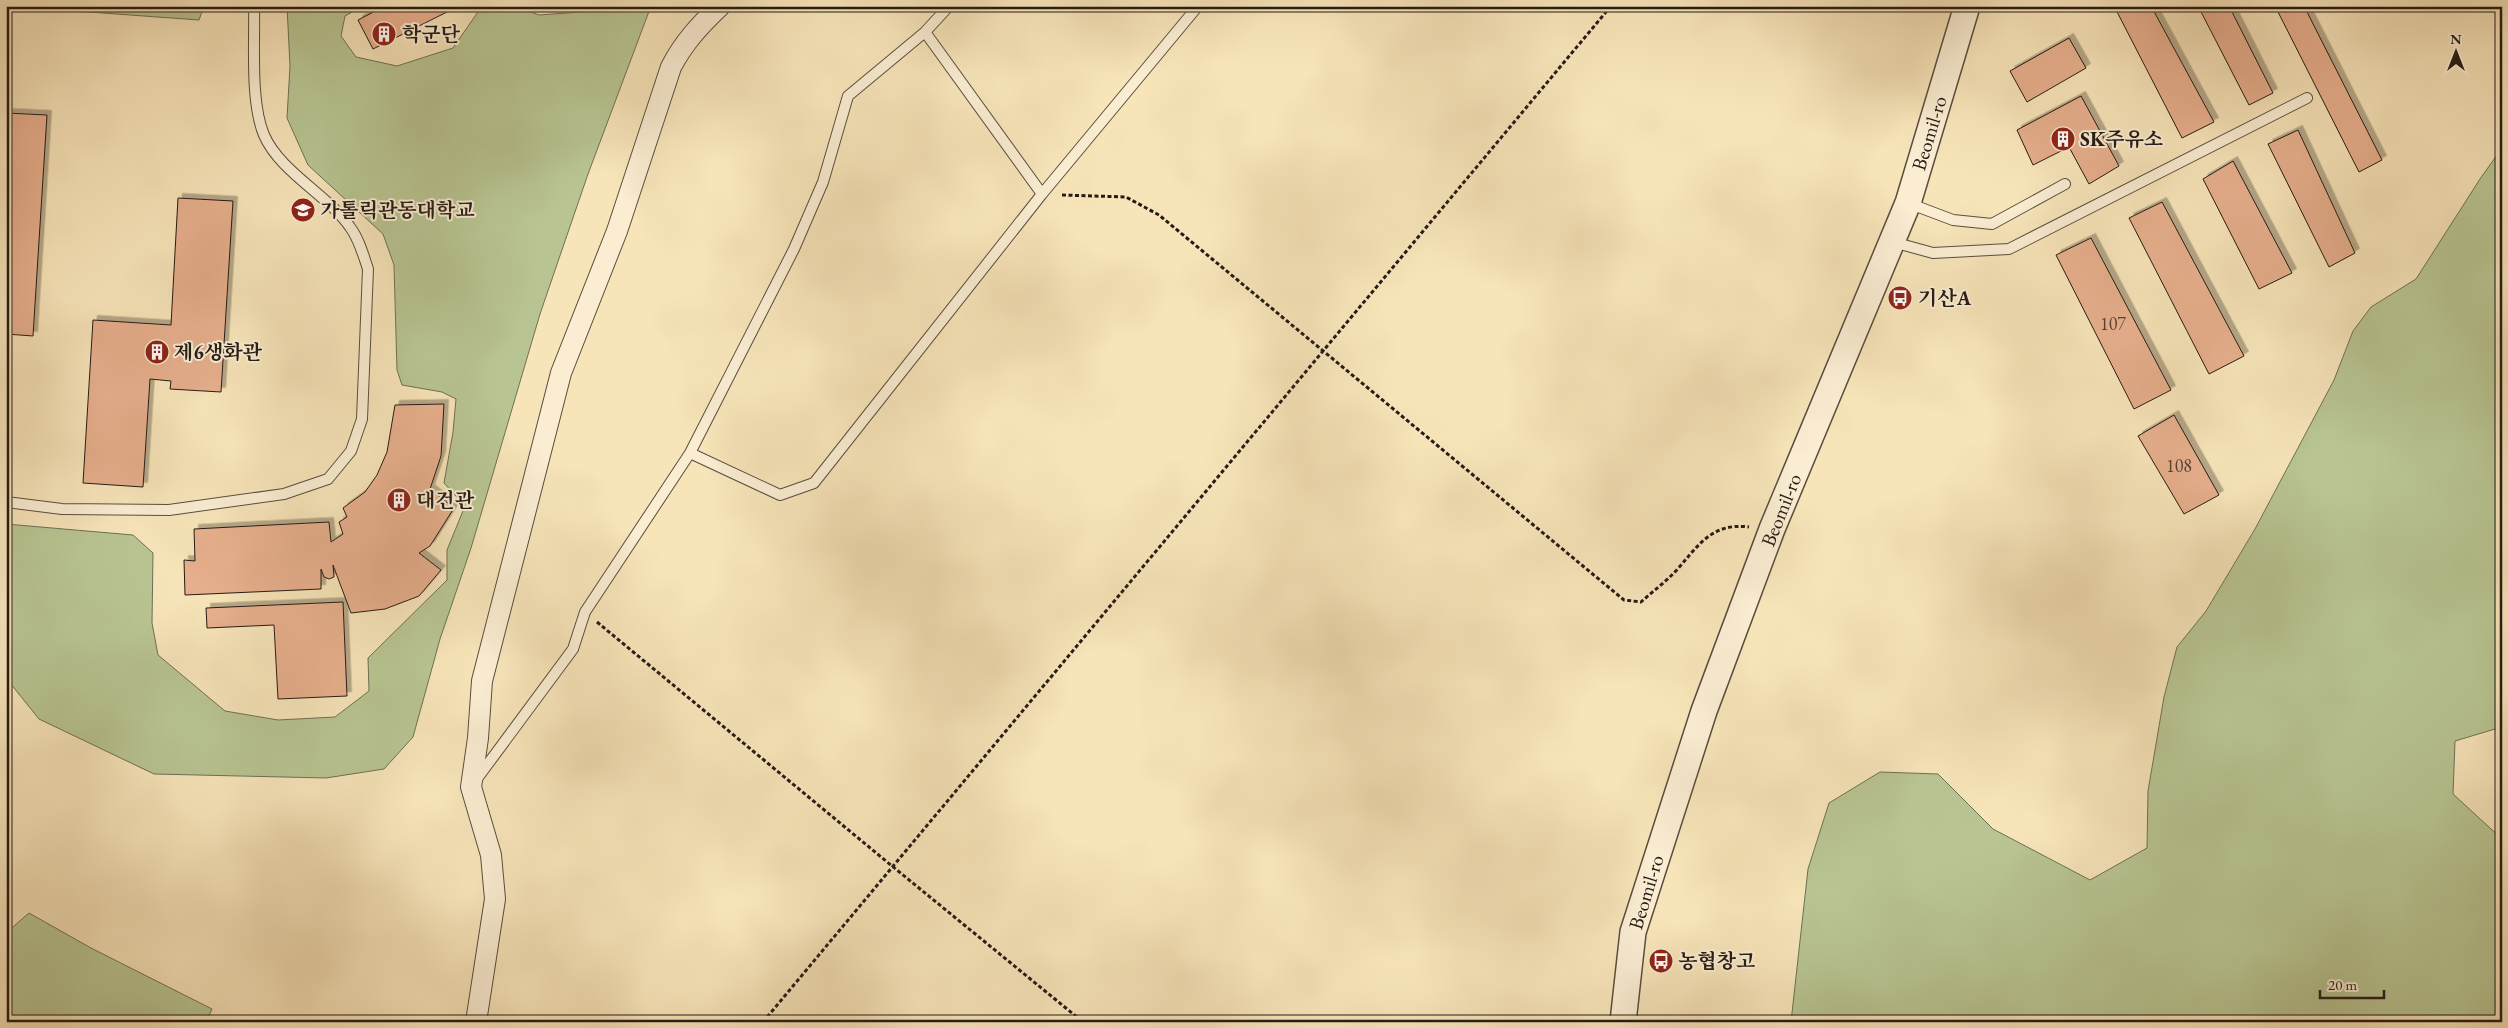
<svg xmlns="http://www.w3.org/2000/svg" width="2508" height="1028" viewBox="0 0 2508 1028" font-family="'EB Garamond','Noto Serif KR',serif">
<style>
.green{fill:#b8c592;stroke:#6e7054}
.building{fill:#e7af8d;stroke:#251b15;filter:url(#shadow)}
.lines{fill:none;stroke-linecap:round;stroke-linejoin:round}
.service-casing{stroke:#5a4d3e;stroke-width:12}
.minor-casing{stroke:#5a4d3e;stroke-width:22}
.tertiary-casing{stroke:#5a4d3e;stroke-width:28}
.path{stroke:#251b15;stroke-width:3;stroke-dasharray:4 2.5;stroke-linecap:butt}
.service{stroke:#faedd2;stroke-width:10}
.minor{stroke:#faedd2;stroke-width:20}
.tertiary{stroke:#faedd2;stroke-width:25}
.labels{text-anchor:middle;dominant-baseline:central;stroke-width:4;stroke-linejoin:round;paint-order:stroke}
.number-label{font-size:18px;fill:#564033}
.poi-label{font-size:20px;font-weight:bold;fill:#251b15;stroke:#faedd2;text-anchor:start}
.street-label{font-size:20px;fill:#251b15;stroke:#faedd2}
</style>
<defs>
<filter id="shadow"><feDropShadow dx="4.5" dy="-4.5" stdDeviation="0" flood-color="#0004"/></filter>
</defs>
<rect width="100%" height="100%" fill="#f7e4b9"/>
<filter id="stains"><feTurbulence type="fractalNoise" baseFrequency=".004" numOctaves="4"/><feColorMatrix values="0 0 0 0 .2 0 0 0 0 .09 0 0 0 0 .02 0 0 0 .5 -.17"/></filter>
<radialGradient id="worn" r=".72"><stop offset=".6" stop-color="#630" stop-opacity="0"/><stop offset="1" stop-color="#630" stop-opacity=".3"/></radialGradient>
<!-- green -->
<path class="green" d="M6,6h198l-5,14z
M287,6h76l-18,10 -4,20 15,21 41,9 56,-18 29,-42h33l24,9 55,-4 2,-5h55l-63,168 -48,140 -69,234 -31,91 -27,98 -29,32 -58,9 -172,-4 -115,-55 -33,-41v-154l127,11 20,18 -1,70 6,32 67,56 53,9 57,-3 34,-26 -1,-33 79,-78v-30l18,-44 -21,-23 9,-51 3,-33 -14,-7 -40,-7 -5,-15 -3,-105 -11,-31 -75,-69 -21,-47 3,-52z
M2502,148v585l-7,-4 -40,12 -2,53 49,45v183h-711l17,-153 21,-66 51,-31 58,2 55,55 97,51 57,-32 1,-57 16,-94 13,-50 29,-36 49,-82 79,-149 19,-49 18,-24 45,-28 64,-100z
M29,913l62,35 121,61 -6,13h-200v-89z"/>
<!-- building -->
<path class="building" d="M385,6h70v2l-82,41 -15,-29z
M2114,6h37l63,116 -32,16z
M2198,6h31l44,87 -24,12z
M2275,6h29l78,154 -23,12z
M2069,38l17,30 -59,34 -17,-31z
M2081,96l38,70 -30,18 -20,-37 -36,18 -16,-35z
M6,113l41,2 -14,221 -27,-2z
M2298,130l57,123 -26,14 -61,-123z
M2233,161l59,112 -33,16 -56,-110z
M178,198l55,3 -12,191 -51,-3 1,-8 -21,-2 -7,108 -60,-4 10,-163 78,5z
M2162,202l82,154 -35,18 -80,-156z
M2091,238l80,152 -37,19 -78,-154z
M444,404l-3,52 -11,33 24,19 -24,38 -11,7 22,17 -22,26 -34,13 -34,4 -18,-48 1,12 -5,2 -5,-2 -3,-8v20l-136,6 -1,-35 11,1 -1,-32 135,-7 2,20 12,-8 -4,-12 8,-5 -4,-9 22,-16 12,-17 10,-23 8,-47z
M2174,415l45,80 -35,19 -46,-78z
M343,602l4,94 -69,3 -4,-74 -67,3 -1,-20z"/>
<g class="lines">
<defs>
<path id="service" d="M925,32l117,162
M1908,203l45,17 39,4 73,-40
M1893,242l40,11 76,-4 298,-151
M690,453l104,-204 29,-67 25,-86 77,-64 24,-26
M6,502l56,7 107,1 115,-16 44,-15 23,-28 11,-32 6,-150c-5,-15 -9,-30 -18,-42 -22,-32 -70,-55 -86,-92 -14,-33 -9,-92 -10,-129
M476,780l97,-131 12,-37 105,-159 90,42 34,-12 228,-289 156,-188"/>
<path id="minor" d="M476,1022l19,-123 -4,-44 -20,-68 7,-49 4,-57 79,-308 56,-142 54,-164c13,-25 29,-42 49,-61"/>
<path id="tertiary" d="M1623,1022l10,-90 71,-221 68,-182 136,-326 59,-197"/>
</defs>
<!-- service casing -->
<use href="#service" class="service-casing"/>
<!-- minor casing -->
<use href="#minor" class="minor-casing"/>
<!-- tertiary casing -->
<use href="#tertiary" class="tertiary-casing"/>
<!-- path -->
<path class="path" d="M1062,195l64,2 33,18 465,385 17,2c11,-10 23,-19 33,-29 23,-25 36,-51 75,-46
M597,622l295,244 191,156
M763,1022l848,-1016"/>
<!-- service -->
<use href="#service" class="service"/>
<!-- minor -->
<use href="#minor" class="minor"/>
<!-- tertiary -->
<use href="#tertiary" class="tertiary"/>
</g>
<!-- icons -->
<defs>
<symbol id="building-disc" viewBox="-11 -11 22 22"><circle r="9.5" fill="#8f2418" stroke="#faedd2"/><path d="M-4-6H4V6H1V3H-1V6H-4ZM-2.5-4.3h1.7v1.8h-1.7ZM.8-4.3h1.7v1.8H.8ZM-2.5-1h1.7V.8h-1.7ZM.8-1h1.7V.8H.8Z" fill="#fff"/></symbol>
<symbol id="university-disc" viewBox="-11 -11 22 22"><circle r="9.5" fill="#8f2418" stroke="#faedd2"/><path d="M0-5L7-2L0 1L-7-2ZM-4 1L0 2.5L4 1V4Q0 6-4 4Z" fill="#fff"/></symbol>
<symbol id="bus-disc" viewBox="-11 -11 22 22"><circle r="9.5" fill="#8f2418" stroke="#faedd2"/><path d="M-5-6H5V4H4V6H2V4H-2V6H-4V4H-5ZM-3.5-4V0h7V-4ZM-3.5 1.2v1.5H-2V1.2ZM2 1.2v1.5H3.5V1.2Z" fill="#fff"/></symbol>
</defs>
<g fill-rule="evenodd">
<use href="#building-disc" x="370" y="20" width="28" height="28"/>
<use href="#building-disc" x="2049" y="125" width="28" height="28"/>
<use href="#university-disc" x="289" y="196" width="28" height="28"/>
<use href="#bus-disc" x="1886" y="284" width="28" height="28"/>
<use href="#building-disc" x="143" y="338" width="28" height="28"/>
<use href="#building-disc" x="385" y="486" width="28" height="28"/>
<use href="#bus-disc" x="1647" y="947" width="28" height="28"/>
</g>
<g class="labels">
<!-- number labels -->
<g class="number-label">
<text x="2113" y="323">107</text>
<text x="2179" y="465">108</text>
</g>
<!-- poi labels -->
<g class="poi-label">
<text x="402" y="34">학군단</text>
<text x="2080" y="139">SK주유소</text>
<text x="320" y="210">가톨릭관동대학교</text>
<text x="1918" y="298">기산A</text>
<text x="174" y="352">제6생화관</text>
<text x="416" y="500">대건관</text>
<text x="1678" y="961">농협창고</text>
</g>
<!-- street labels -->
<g class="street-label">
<text transform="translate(1929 133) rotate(-73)">Beomil-ro</text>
<text transform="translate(1781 510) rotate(-68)">Beomil-ro</text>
<text transform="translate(1646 892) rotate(-73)">Beomil-ro</text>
</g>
</g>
<!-- margin -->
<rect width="2508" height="1028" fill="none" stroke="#f7e4b9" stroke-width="25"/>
<rect x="8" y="8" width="2493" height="1013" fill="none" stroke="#251b15" stroke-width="2.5"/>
<rect x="12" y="12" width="2483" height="1003" fill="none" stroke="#251b15"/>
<!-- north arrow -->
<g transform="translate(2456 52)" stroke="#faedd2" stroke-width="4" paint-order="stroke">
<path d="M0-4L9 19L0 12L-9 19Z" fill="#251b15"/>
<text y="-8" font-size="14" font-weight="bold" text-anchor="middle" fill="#251b15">N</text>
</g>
<!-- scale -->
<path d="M2320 990v8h64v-8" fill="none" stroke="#251b15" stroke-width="2.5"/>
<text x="2328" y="990" font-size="15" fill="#251b15" stroke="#faedd2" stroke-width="4" paint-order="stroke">20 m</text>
<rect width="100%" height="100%" filter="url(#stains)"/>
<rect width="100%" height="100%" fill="url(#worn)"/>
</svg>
